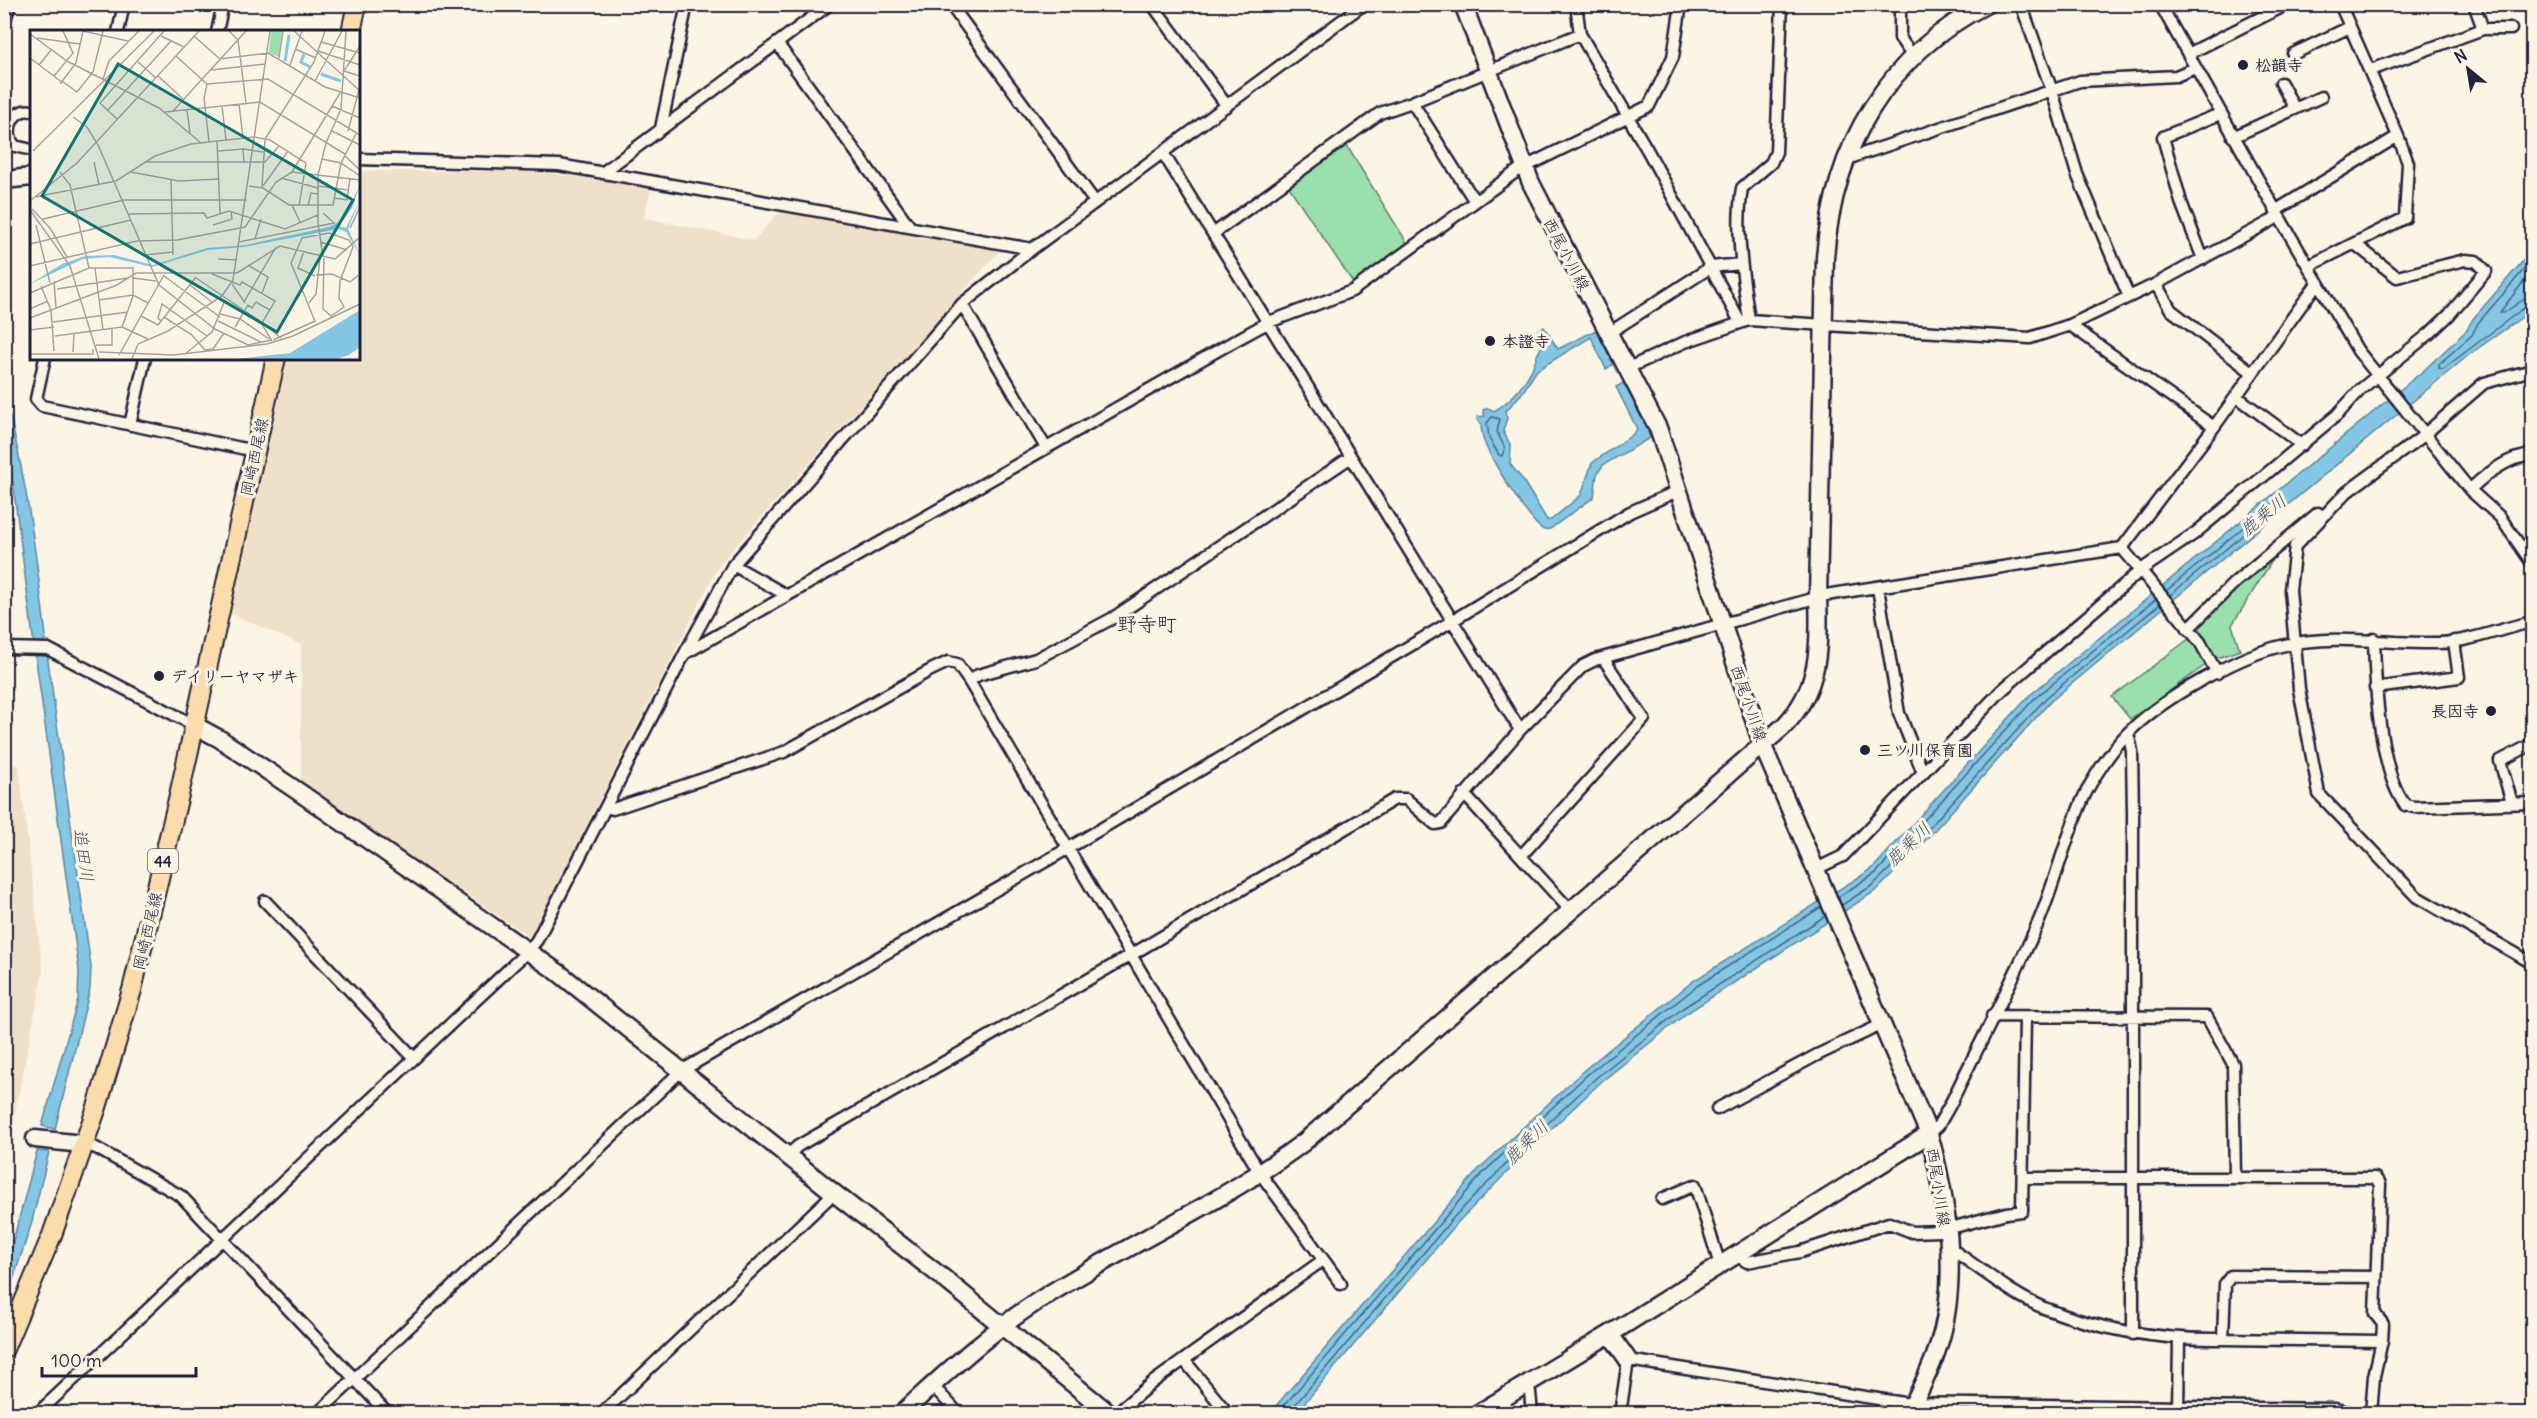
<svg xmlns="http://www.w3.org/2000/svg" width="2537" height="1418" viewBox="0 0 2537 1418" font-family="Delius,'Klee One',sans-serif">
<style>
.built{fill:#f1e0c9}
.green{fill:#9ae0ac;stroke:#5e8174;stroke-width:1.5}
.water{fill:#83c7e4;stroke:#5c85a0;stroke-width:1.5}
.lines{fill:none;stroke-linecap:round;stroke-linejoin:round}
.shore{stroke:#49647f;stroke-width:1.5}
.street-casing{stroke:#22223b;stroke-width:15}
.secondary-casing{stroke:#22223b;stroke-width:21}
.primary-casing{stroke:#22223b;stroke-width:22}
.street{stroke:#fcf5e5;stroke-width:10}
.secondary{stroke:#fcf5e5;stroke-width:16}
.primary{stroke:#fddcac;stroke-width:18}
.rail{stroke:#22223b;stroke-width:3}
.poi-dot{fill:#22223b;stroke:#fcf5e5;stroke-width:2}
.labels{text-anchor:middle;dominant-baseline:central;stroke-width:6;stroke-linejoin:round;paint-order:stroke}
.shield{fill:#fcf5e5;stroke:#63616e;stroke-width:1.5}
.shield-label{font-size:15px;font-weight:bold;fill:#22223b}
.poi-label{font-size:16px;font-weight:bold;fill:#22223b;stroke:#fcf5e5;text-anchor:start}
.street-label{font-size:16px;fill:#22223b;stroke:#fcf5e5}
.water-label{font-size:18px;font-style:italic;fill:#3f546e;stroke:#fcf5e5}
.quarter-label{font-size:20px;fill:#22223b;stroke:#fcf5e5}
.inset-river{fill:none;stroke:#83c7e4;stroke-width:3}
.inset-road{fill:none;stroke:#a5a1a1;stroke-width:1.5}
.view{fill:#0f766e;fill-opacity:0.15;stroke:#0f766e;stroke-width:3}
.inset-edge{fill:none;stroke:#22223b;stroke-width:3}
</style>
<rect width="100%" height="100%" fill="#fcf5e5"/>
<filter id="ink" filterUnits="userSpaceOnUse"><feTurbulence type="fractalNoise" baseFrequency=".0167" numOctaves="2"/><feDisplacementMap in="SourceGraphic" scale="12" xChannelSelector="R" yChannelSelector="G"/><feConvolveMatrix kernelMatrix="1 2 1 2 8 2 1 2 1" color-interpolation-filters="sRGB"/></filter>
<g filter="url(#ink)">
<!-- built -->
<path class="built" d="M359,171h176l116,17 -7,30 110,22 26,-29 222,37 -283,317 -189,372 -229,-154v-138l-71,-32 58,-254 70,-1z
M5,763l14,2 24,208 -38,190z"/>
<!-- green -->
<path class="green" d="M1345,143l63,101 -54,40 -67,-100z
M2273,554l2,2 -43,69 8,25 -23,8 -18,-26 1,-7 34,-38z
M2190,638l17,26 -77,55 -18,-22z"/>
<!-- water -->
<path class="water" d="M2532,241v69l-62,44 -419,347 -138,153 -36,36 -190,123 -86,69 -68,64 -74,75 -163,192 -27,1 210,-245 105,-99 109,-89 179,-112 158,-174 393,-324 44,-41 5,-10 51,-59z
M1544,327l14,22 38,-19 18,34 -8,5 -15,-32 -54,33 -15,23 -17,19 2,6 -4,13 8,15 -1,18 12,15 25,41h4l30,-25 11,-32 40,-28 5,-6 -21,-42 12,-7 22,58 -47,27 -6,9 -3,23 -44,32 -6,1c-14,-6 -57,-76 -61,-92 -1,-5 -2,-10 -2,-14l-4,-4 1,-3 7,-1 -2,-6 5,-2 6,3c17,-10 29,-24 38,-42 4,-9 4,-15 10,-22l-7,-12 2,-4z
M4,394c22,79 32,161 42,242l-3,10 -9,-1 -24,-184 -5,-18z
M35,653h12l44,314 -1,22 -35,140 -13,-3 36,-127 1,-29z
M37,1151l12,1 -18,73 -26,79v-33z"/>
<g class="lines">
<!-- shore -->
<path class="shore" d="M2532,256l-4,9 -50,58 -6,12 -33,29v4l4,1 78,-59 11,-5
M2532,271l-32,41 4,1 20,-14 8,-1
M1492,417l8,2 -3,13 8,16 -3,8 -3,-1 -10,-17 -2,-15z
M2166,591l108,-89h4l-1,5 -107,88
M1838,897l38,-24 158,-174 122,-100
M1842,905l31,-20 36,-35 138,-153 113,-93
M1277,1414l206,-241 105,-99 109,-88 124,-79
M1292,1414l1,-7 161,-190 74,-75 69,-65 86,-69 142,-92"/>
<defs>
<path id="street" d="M950,4l145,198
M1152,4l75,102
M1576,4l4,30 69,119 91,169
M1900,4v34l13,19
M2021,4l31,87 25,83 52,123
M2160,4l117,209 81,138 112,139 30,27 32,46
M2483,29h28
M118,32l6,-28
M217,32l6,-28
M777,43l133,184
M2188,54l100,-50
M2293,54l57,-27
M2371,70l112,-41 -9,-25
M2281,83l14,26
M32,111c-20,-4 -29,22 -17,35l17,4
M661,128l26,-124
M2233,137l88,-40
M1163,153l357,577
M358,159l201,6 473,84
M1844,160l236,-79 96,-5 19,-8
M602,173l228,-169
M1474,200l-62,-98 168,-68
M1213,234l167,-121 32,-11
M2203,259l-22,-57 -18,-65 57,-23
M2309,266l96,-48 3,-55 -10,-27
M2156,284l15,26 82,63
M962,304l84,144
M1749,320c-6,-43 -14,-88 -7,-132l29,-25 5,-11 6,-148
M2070,325l144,102
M1609,333l102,-66 30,-3
M45,358l-9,41 6,7 213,45
M1628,368l57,-26 64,-22 281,18 40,-13 86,-41 117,-64 7,-12 118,-72 -58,-132
M2532,370l-48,13 -65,56 -72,53 -52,54 -5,44 9,99 20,105 98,103 115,66
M2236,396l66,49
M130,425l15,-67
M2470,490c11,-12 29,-25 44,-31 7,-2 12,-2 18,-6
M2122,548l78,94 17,31
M733,565l53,30
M1878,588l21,125 24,60
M2188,629l46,-46 84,-70
M2374,639c1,44 5,131 31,166l9,2 118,-4
M4,648l44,1 146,76
M686,653l552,-314 31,-17 83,-31 172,-125 7,-2 118,-58 24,-49 8,-53
M969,681l9,-6 58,-16 77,-41 238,-161
M2375,688l84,-11 -5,-36
M2128,733l4,18 1,62v521
M1464,794l106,116
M2512,803l-12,-42 32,-17
M606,807l7,2 171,-57 147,-82 17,-8 9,2 12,17 291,492 81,111
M1521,856l123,-137 -41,-61
M1814,870l29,-14 158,-165 140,-121 53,-36 143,-119 24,-26 68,-55 20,-19 37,-44 -10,-10 -11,-1 -68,17 -42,-33
M265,901l149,157
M1992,1016l215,1 26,47 2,113
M1717,1109l100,-54 66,-31
M1929,1134l9,-8 12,-21c30,-63 64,-125 91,-189 15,-38 25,-78 41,-115 9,-21 30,-52 46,-68 33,-34 111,-78 157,-88 51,-11 103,-1 154,-2 31,-1 63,-15 93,-21
M83,1144l13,4 85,48 207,218
M787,1156l11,-10 333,-191 264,-156h11l29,25 6,-1 79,-93 63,-64 12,-6 231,-65 296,-47 92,-121 104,-145
M2024,1178h351l5,6 -5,130 8,10 -1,17 -8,35 -3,38
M1662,1199l33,-14 25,80
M1948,1247c31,20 62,47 96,61 58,23 117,32 179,31l2,-55 6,-8 145,1
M1736,1255l11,7 53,-10 89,-29 23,9 28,-1 66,-18 16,-2 3,-194
M2223,1339l159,2
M1184,1360l41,50
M1527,1384l3,8 2,22
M932,1385l27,29
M2178,1411l1,-71
M37,1414l492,-464 8,-10 148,-287 48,-88 229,-261 70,-55 332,-245
M317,1414l364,-343 386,-222 385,-228 178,-109 50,-22
M601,1414l233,-221
M1115,1414l38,-32 170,-122
M1620,1414l8,-54 276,43 431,6 22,5"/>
<path id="secondary" d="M1463,4l68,179 127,245 104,316 167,390c18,65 31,147 9,213 -7,23 -19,45 -30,67
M4,180l28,-3
M194,725l26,14 79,53 260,181 275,220 108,84 168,137
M35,1139l48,5
M1610,1334l18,26
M901,1414c44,-40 87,-81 137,-113 87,-56 183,-97 266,-159l480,-416c36,-37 36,-80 34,-128l7,-340c8,-111 62,-203 162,-254
M1477,1414l133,-80 319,-200"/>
<path id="primary" d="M351,32l6,-28
M4,1349l48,-114 45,-128 35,-117 47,-195 97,-437"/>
</defs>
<!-- street casing -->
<use href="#street" class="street-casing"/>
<!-- secondary casing -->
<use href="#secondary" class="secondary-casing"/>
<!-- primary casing -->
<use href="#primary" class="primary-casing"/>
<!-- street -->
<use href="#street" class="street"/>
<!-- secondary -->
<use href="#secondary" class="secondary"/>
<!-- primary -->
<use href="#primary" class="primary"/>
<!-- rail -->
<path class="rail" d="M4,46l12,-42"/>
</g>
</g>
<!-- markers -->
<g class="poi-dot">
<circle cx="2243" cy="65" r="6"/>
<circle cx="1490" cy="341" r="6"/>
<circle cx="159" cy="676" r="6"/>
<circle cx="2491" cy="711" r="6"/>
<circle cx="1865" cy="750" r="6"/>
</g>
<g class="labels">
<!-- shield labels -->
<rect class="shield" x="148" y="849" width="30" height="24" rx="4.5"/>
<g class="shield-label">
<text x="163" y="861">44</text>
</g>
<!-- poi labels -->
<g class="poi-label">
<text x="2255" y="65">松韻寺</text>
<text x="1502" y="341">本證寺</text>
<text x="171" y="676">デイリーヤマザキ</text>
<text x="2479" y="711" text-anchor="end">長因寺</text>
<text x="1877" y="750">三ツ川保育園</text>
</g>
<!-- street labels -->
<g class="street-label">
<text transform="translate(1567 254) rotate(62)">西尾小川線</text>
<text transform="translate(254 457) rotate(-78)">岡崎西尾線</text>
<text transform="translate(1749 703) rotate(71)">西尾小川線</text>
<text transform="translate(147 931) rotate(-77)">岡崎西尾線</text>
<text transform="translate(1939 1187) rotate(81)">西尾小川線</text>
</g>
<!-- water labels -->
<g class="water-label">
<text transform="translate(2263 515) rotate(-39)">鹿乗川</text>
<text transform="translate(1908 844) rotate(-44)">鹿乗川</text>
<text transform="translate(84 855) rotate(82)">追田川</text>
<text transform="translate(1526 1142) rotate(-45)">鹿乗川</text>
</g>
<!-- quarter labels -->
<g class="quarter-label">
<text x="1147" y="623">野寺町</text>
</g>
</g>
<!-- overview -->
<g transform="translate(30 30)">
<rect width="330" height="330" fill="#fcf5e5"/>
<path d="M241,1h11l-3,26 -10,-4z" fill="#9ae0ac"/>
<path d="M330,155l-8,23 -13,18 7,2 14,-28 -12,29 12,26 -14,-23 -8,-3 -94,18 -36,3 -56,17 -43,-10 -26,2 -53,25 32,-20 23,-8 29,-1 39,10 54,-17 38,-3 84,-18 14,-7zM330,280v37l-11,8 -11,4h-101l53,-6z" fill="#83c7e4"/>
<path class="inset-river" d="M274,24l-3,8 9,5M255,31l4,-26M291,44l20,7"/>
<path class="inset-road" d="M53,1l45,10M199,1l9,9 8,63M264,1l66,60M0,4l37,27 92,47 41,34M131,6l23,11M164,6l26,23 48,-6 57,34 35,11M7,8l43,6M291,12l39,11M330,16l-16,25 16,5M265,19l21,9M288,21l42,14M146,26l31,28 61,-5 92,56M0,28l33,25M249,28l4,-27M108,32l18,16M9,35l12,-15M260,35l12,-34M181,40l55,-6M24,46l19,-23 -10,-22M128,46l25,23M73,49l6,-18 30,-30M32,51l15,11 16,-20 10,-41M285,51l27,-50M30,54l16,-21 7,-32M177,54l-3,14 5,44M209,74l4,34M192,76l4,34M302,76l28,12M157,80l3,23M77,81l64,-70M143,81l73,-80M135,82l95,-10 85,52M43,87l14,10 11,18 61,140 56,44 33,16 23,-5M87,89l-17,-16 64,-72M302,101l28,14M318,101l12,-45M187,111l3,72M3,121l121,-120M188,121l25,-2M315,126l15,14M292,129l19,4 19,13M64,132l5,23M117,132h118l14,-16M214,132l-1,-13 20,3M30,142l10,13 19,83M101,142l48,9 40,-2M262,142l48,-79M251,148l37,10M141,149l2,76M219,156l14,2 26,17h44l8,-42 15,-29M233,156l25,-35M288,156l30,4M232,157l3,-48 49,-77 11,-31M5,167l81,-16 39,-25 36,-12 63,-7 16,3 36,23 -7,43M304,168l13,2 3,-22M0,171l47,-38 122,-132M262,175l8,17M278,176l3,-13 7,1M2,179l18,19 17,29M0,180l40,56 29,93M99,184l75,-1 3,5 22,-7 56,18 33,-14M13,189l81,-19h123M6,195l14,58M183,195l19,-6 -1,-8M320,198l10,-21M225,209l6,-20M209,212l95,-19 -11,-10M291,212l26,8M0,214l101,-24M274,221l-6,17 17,8M115,225l28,-3M293,227l-5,-34v-48l8,-32 15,-34 5,-78M294,228l-1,51 9,8M188,229l19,1M218,235l20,12 -6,16M0,236l107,-25 40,-1 68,-13 31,-45 16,-10 68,8M65,238l8,62M182,244l28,11 2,-3 33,19 -13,22M286,245l16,-1 18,8 10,-8M134,246l56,41M103,248l23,3M166,248l64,43 12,20M24,251l2,27M202,254l13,19M160,255l22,17M11,256l10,24 3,41M27,259l70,-11M0,263l59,-25h44v28l-11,31M69,270l34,-5 15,8M214,272l32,-55M279,273l7,-9 4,-36M0,279l18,-8M190,284l20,5 29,20M111,286l17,9 38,-48M134,287l28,18 13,15 8,-1 11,-16M0,288l87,-33 19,-12h101l43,-27 55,13 25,-22M131,291l-3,-3 4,-14 45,32M188,291l43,21M23,292l75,-10M236,296l15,12M205,297l13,-22 4,3 4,-6 14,8M0,300l24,-3M25,306l67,-9 26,12M243,310l42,-19 -24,-58 11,-25 27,-5 20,7 4,7 -13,34 -1,17 5,9 -13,9M66,315h16v-16M43,322l1,-18M69,322l75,3 93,-11 26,-8 67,-32M0,324h63v-5M155,324l27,-22 13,-32M89,325l45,-80M102,329l6,-15 30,-13 54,-35 11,-16 37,-249"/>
<path class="view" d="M88,34l235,136 -76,132 -235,-136z"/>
<rect width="330" height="330" class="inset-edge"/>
</g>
<!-- margin -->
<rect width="2537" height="1418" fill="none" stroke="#fcf5e5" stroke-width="24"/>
<rect x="12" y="12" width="2513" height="1394" fill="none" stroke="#22223b" stroke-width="2" filter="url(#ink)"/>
<!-- north arrow -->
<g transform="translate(2468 69) rotate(330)" stroke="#fcf5e5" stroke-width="4.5" paint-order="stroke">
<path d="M0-4.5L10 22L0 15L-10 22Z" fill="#22223b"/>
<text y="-9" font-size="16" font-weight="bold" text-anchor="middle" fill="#22223b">N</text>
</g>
<!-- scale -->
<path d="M42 1367v9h154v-9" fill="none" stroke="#22223b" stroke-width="3"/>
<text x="51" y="1367" font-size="18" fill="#22223b" stroke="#fcf5e5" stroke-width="4.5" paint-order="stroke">100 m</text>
</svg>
